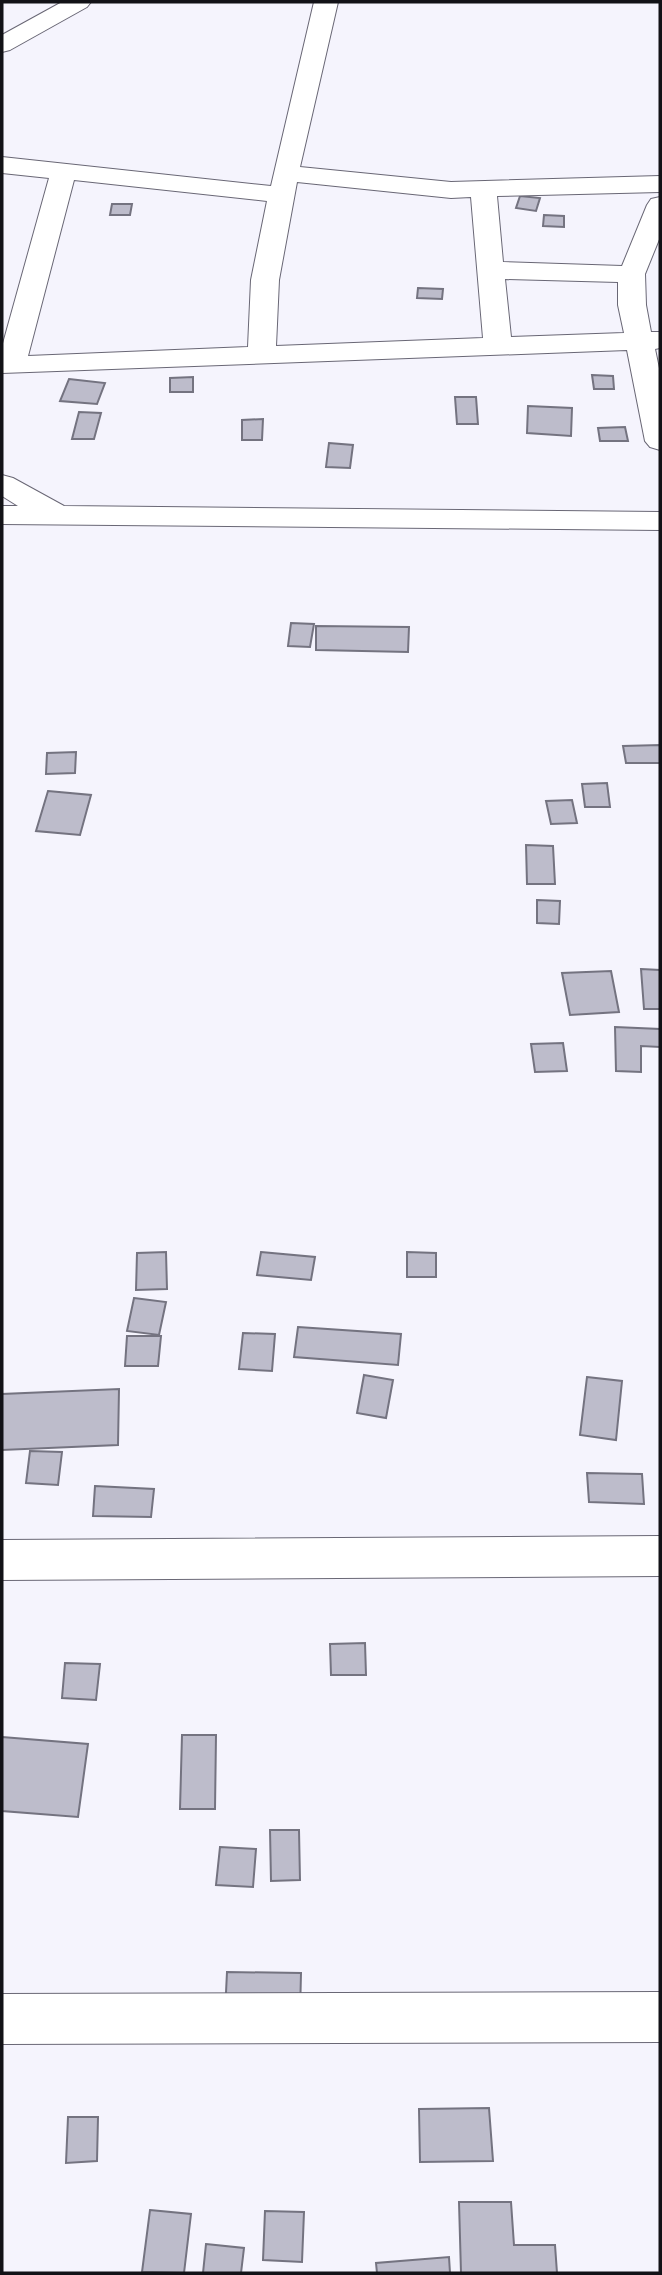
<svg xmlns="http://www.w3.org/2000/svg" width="662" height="2275" viewBox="0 0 662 2275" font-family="Karla,sans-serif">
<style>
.building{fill:#bdbccb;stroke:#747380;stroke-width:2}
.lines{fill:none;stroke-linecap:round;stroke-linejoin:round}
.minor-casing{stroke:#696775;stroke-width:2}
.minor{fill:#fff;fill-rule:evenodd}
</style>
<rect width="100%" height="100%" fill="#f5f4fd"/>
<!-- building -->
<path class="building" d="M520,196l20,2 -4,13 -20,-3z
M112,204h20l-2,11h-20z
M544,215l20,1v11l-21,-1z
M418,288l25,1 -1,10 -25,-1z
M592,375l21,1 1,13h-20z
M193,377v15h-23v-14z
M69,379l36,4 -8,21 -37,-3z
M455,397h21l2,27h-21z
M528,406l44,2 -1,28 -44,-3z
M79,412l22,1 -7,26h-22z
M263,419l-1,21h-20v-20z
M625,427l3,14h-28l-2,-13z
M329,443l24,2 -3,23 -24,-1z
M291,623l23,1 -4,23 -22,-1z
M316,626l93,1 -1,25 -92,-2z
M660,745v18h-34l-3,-17z
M76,752l-1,21 -29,1 1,-21z
M607,783l3,24h-25l-3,-23z
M48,791l43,4 -11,40 -44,-4z
M572,800l5,23 -26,1 -5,-23z
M526,845l27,1 2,38h-28z
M537,900l23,1 -1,23 -22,-1z
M641,969l19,1v39h-16z
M611,971l8,41 -49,3 -8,-42z
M615,1027l45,2v18l-19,-1v26l-25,-1z
M563,1043l4,28 -32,1 -4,-28z
M166,1252l1,37 -31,1 1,-37z
M261,1252l54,5 -4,23 -54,-5z
M407,1252l29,1v24h-29z
M134,1298l32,4 -7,33 -32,-4z
M298,1327l103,7 -3,31 -104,-8z
M243,1333l32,1 -3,37 -33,-2z
M127,1336h34l-3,30h-33z
M364,1375l29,5 -7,38 -29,-5z
M587,1377l35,4 -6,59 -36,-5z
M119,1389l-1,56 -116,5v-56z
M30,1451l32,1 -4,33 -32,-2z
M587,1473l55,1 2,30 -55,-2z
M95,1486l59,3 -3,28 -58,-1z
M365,1643l1,32h-35l-1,-31z
M65,1663l35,1 -4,36 -34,-2z
M182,1735h34l-1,74h-35z
M2,1737l86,7 -10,73 -76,-6z
M270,1830h29l1,50 -29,1z
M220,1847l36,2 -3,38 -37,-2z
M227,1972l74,1 -1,41 -75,-1z
M489,2108l4,53 -73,1 -1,-53z
M68,2117h30l-1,44 -31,2z
M459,2202h52l3,43h41l2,28h-96z
M150,2210l41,4 -7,59 -42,-1z
M265,2211l39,1 -2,50 -39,-2z
M206,2244l38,4 -3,25h-38z
M449,2257l1,16h-73l-1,-10z"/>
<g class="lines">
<defs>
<path id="minor" d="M62,2h29l-4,5 -77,43 -8,2v-17z
M314,2h24l-38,165 151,15 209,-6v16l-163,4 6,66 119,4 25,-61 4,-6 9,-2v40l-15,37 1,31 5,27h9v16l-5,1 5,24v77l-10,-3 -5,-6 -18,-91 -625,23v-26l47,-169 -47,-5v-16l269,29zM74,180l193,21 -16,79 -3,67 -220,9zM297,182l154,16 20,-1 12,141 -207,8 3,-66zM505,279l113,3v23l6,28 -113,4z
M2,475l11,3 51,28 596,6v18l-658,-6v-18h16l-16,-10z
M660,1536v40l-658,4v-40z
M660,1992v50l-658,2v-50z"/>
</defs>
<!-- minor casing -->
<use href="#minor" class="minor-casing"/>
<!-- minor -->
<use href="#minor" class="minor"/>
</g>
<!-- border -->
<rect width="662" height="2275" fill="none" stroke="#121217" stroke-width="7"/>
</svg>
